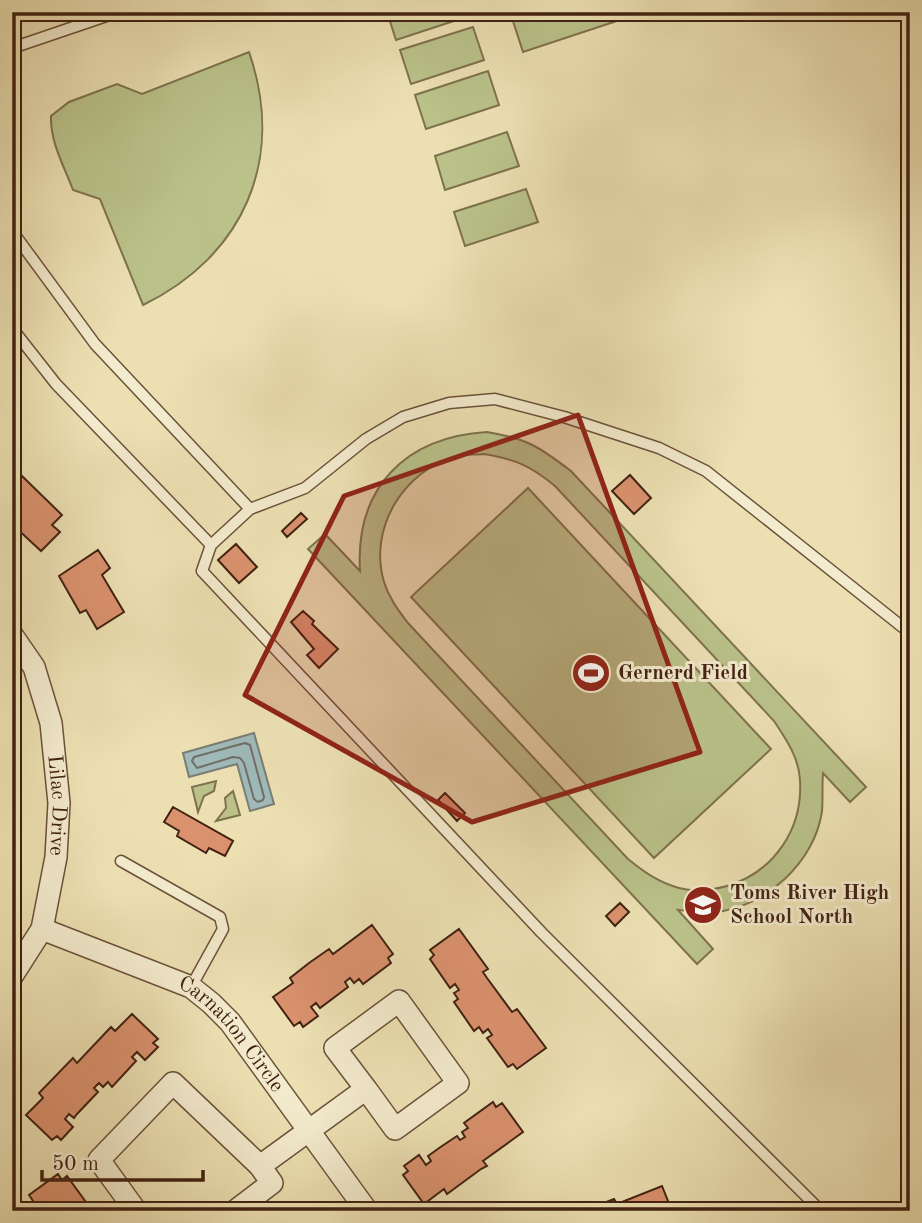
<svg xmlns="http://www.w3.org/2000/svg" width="922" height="1223" viewBox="0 0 922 1223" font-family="'Old Standard TT',serif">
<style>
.green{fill:#bac28a;stroke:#7e724e;stroke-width:2;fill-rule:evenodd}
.water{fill:#9fbab9;stroke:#797d76;stroke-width:2}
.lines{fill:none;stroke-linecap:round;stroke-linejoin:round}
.shore{stroke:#706e66;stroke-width:2}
.building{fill:#da926e;stroke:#412112;stroke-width:2}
.lane-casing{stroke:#6c513a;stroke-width:13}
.street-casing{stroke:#6c513a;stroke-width:24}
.lane{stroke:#f3ebcd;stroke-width:10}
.street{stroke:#f3ebcd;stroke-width:21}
.marked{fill:#8f2418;fill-opacity:0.2;stroke:#8f2418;stroke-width:5;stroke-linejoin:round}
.labels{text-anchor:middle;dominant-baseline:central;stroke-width:6;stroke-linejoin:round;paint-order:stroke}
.poi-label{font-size:21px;font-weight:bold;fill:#412112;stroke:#f3ebcd;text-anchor:start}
.street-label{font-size:21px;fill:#412112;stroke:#f3ebcd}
</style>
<rect width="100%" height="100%" fill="#ece0b2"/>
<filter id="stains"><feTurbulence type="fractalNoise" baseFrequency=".00286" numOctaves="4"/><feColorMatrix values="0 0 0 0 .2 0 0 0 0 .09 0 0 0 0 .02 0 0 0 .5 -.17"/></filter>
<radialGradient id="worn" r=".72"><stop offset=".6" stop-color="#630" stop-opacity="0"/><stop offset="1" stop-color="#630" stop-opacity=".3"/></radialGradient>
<!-- green -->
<path class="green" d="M387,12h81l1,4 -73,24z
M510,12h134l-121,40z
M473,27l11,33 -73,24 -11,-34z
M249,52c37,107 -5,204 -106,253l-43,-106 -27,-9c-9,-24 -23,-48 -22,-74l18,-14 48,-18 25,10z
M488,71l11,34 -73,24 -11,-34z
M507,132l12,34 -74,24 -10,-34z
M526,189l12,33 -73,24 -11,-34z
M487,432c41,7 51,14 84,39l295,316 -16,15 -27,-29c-1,13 0,26 -1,38 -7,51 -56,96 -107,101 -12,1 -25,-1 -37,-2l35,39 -16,15 -389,-415 17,-15 35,37c-5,-83 45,-134 127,-139zM484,454c31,5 47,12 71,32l219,235c12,18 25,37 26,59 3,49 -26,92 -73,106 -15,4 -33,6 -48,2 -21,-6 -35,-16 -51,-29l-220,-236c-10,-13 -19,-25 -24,-41 -16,-54 20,-112 73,-126 9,-2 19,-1 27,-2z
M528,488l243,261 -117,109 -243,-261z
M216,781l-2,10 -10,5 -6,16 -6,-25z
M233,791l7,24 -24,6 10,-13 -1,-10z"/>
<!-- water -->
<path class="water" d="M254,733l20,71 -24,7 -13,-47 -48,13 -6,-24z"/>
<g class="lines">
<!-- shore -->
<path class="shore" d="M245,743l5,2 14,52 -1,3 -5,2 -4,-3 -10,-36 -4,-5 -7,-1 -36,11 -5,-7 2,-4z"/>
</g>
<!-- building -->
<path class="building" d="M630,475l21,23 -17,16 -22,-23z
M22,476l40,39 -10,10 8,7 -19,19 -27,-25 6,-8 -8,-7v-25z
M301,513l6,6 -20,18 -5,-6z
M236,544l21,23 -18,16 -21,-23z
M98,550l12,18 -8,7 22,37 -27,17 -11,-19 -6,3 -21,-37z
M303,611l11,10 -2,3 26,25 -19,19 -12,-13 7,-6 -23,-27z
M445,793l20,20 -8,8 -19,-21z
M173,807l60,34 -8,15 -16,-8 -3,5 -29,-17 2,-5 -15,-9z
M620,903l9,9 -14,14 -9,-10z
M372,925l21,29 -5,4 3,5 -28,21 -4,-5 -5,4 -4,-5 -5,4 3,5 -28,21 -4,-5 -5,4 7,9 -15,11 -3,-5 -6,4 -21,-29 20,-14 -3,-5 19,-15 20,-14 4,5z
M459,929l29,40 -5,3 4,6 25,34 5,-3 29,39 -29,21 -4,-5 -5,3 -21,-29 5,-3 -4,-6 -5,4 -4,-6 -5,4 -20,-29 4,-3 -4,-6 5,-3 -4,-6 -5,4 -20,-29 4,-4 -4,-5z
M132,1014l26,25 -5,4 5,4 -13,13 -8,-8 -5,5 4,4 -24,26 -4,-5 -5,5 -4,-4 -5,5 4,4 -21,22 -3,4 -5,-4 -4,5 8,8 -12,13 -4,-4 -5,4 -26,-25 17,-17 -4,-5 34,-35 4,5 34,-36 4,4z
M493,1102l3,5 6,-4 21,29 -40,29 4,5 -6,3 -34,25 -3,-5 -20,15 -21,-29 5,-4 -4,-5 15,-11 7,10 5,-4 -3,-5 14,-10 15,-10 3,4 5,-3 -3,-5 6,-4 -4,-5z
M58,1174l4,6 5,-4 21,29 -5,3 2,3h-45l-11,-16z
M662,1186l10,25h-105l22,-9 2,6 23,-9 3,5z"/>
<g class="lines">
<defs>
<path id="lane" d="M12,48l106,-36
M12,231l83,113 155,165 -39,36 -155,-161 -44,-56
M250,509l55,-21 61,-49 37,-22 46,-14 46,-4 69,18 95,31 47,23 204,162
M211,545l-9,26 340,362 279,278
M121,861l99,56 3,12 -32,58"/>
<g id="street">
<path id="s1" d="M12,635l22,32 17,56 8,80 -3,54 -14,72 -30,47"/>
<path id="s2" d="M42,929l149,58 20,16 19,19 137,189"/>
<path d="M260,1166l106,-77 29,40 63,-46 -59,-82 -64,47 31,41"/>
<path d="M136,1211l-37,-51 74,-77 87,83 12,17 -37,28"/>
</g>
</defs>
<!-- lane casing -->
<use href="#lane" class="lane-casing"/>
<!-- street casing -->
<use href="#street" class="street-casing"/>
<!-- lane -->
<use href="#lane" class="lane"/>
<!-- street -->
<use href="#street" class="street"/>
</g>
<!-- marked area -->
<path class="marked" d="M578,415l122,337 -228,70 -227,-127 99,-199z"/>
<!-- icons -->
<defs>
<symbol id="stadium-disc" viewBox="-11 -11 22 22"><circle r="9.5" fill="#8f2418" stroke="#f3ebcd"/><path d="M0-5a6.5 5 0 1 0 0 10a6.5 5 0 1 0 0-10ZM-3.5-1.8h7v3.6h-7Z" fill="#fff"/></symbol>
<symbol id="school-disc" viewBox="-11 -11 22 22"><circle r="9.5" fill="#8f2418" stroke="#f3ebcd"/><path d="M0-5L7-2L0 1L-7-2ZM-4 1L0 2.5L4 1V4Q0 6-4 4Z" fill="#fff"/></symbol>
</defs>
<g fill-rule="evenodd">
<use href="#stadium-disc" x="569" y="651" width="44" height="44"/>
<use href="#school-disc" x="681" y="883" width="44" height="44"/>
</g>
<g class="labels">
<!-- poi labels -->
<g class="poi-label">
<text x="618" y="673">Gernerd Field</text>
<text x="730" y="893">Toms River High<tspan x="730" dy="24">School North</tspan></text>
</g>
<!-- street labels -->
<g class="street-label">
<text stroke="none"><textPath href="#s1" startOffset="180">Lilac Drive</textPath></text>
<text stroke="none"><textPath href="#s2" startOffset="222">Carnation Circle</textPath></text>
</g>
</g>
<!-- margin -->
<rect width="922" height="1223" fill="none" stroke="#ece0b2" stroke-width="42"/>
<rect x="14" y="14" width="894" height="1195" fill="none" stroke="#412112" stroke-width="3.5"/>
<rect x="21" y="21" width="880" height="1181" fill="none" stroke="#412112" stroke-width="2"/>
<!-- scale -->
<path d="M42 1170v10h161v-10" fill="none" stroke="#412112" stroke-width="3.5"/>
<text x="52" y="1170" font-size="21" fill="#412112" stroke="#f3ebcd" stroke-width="5" paint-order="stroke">50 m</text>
<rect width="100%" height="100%" filter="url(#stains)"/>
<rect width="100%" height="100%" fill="url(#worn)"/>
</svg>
